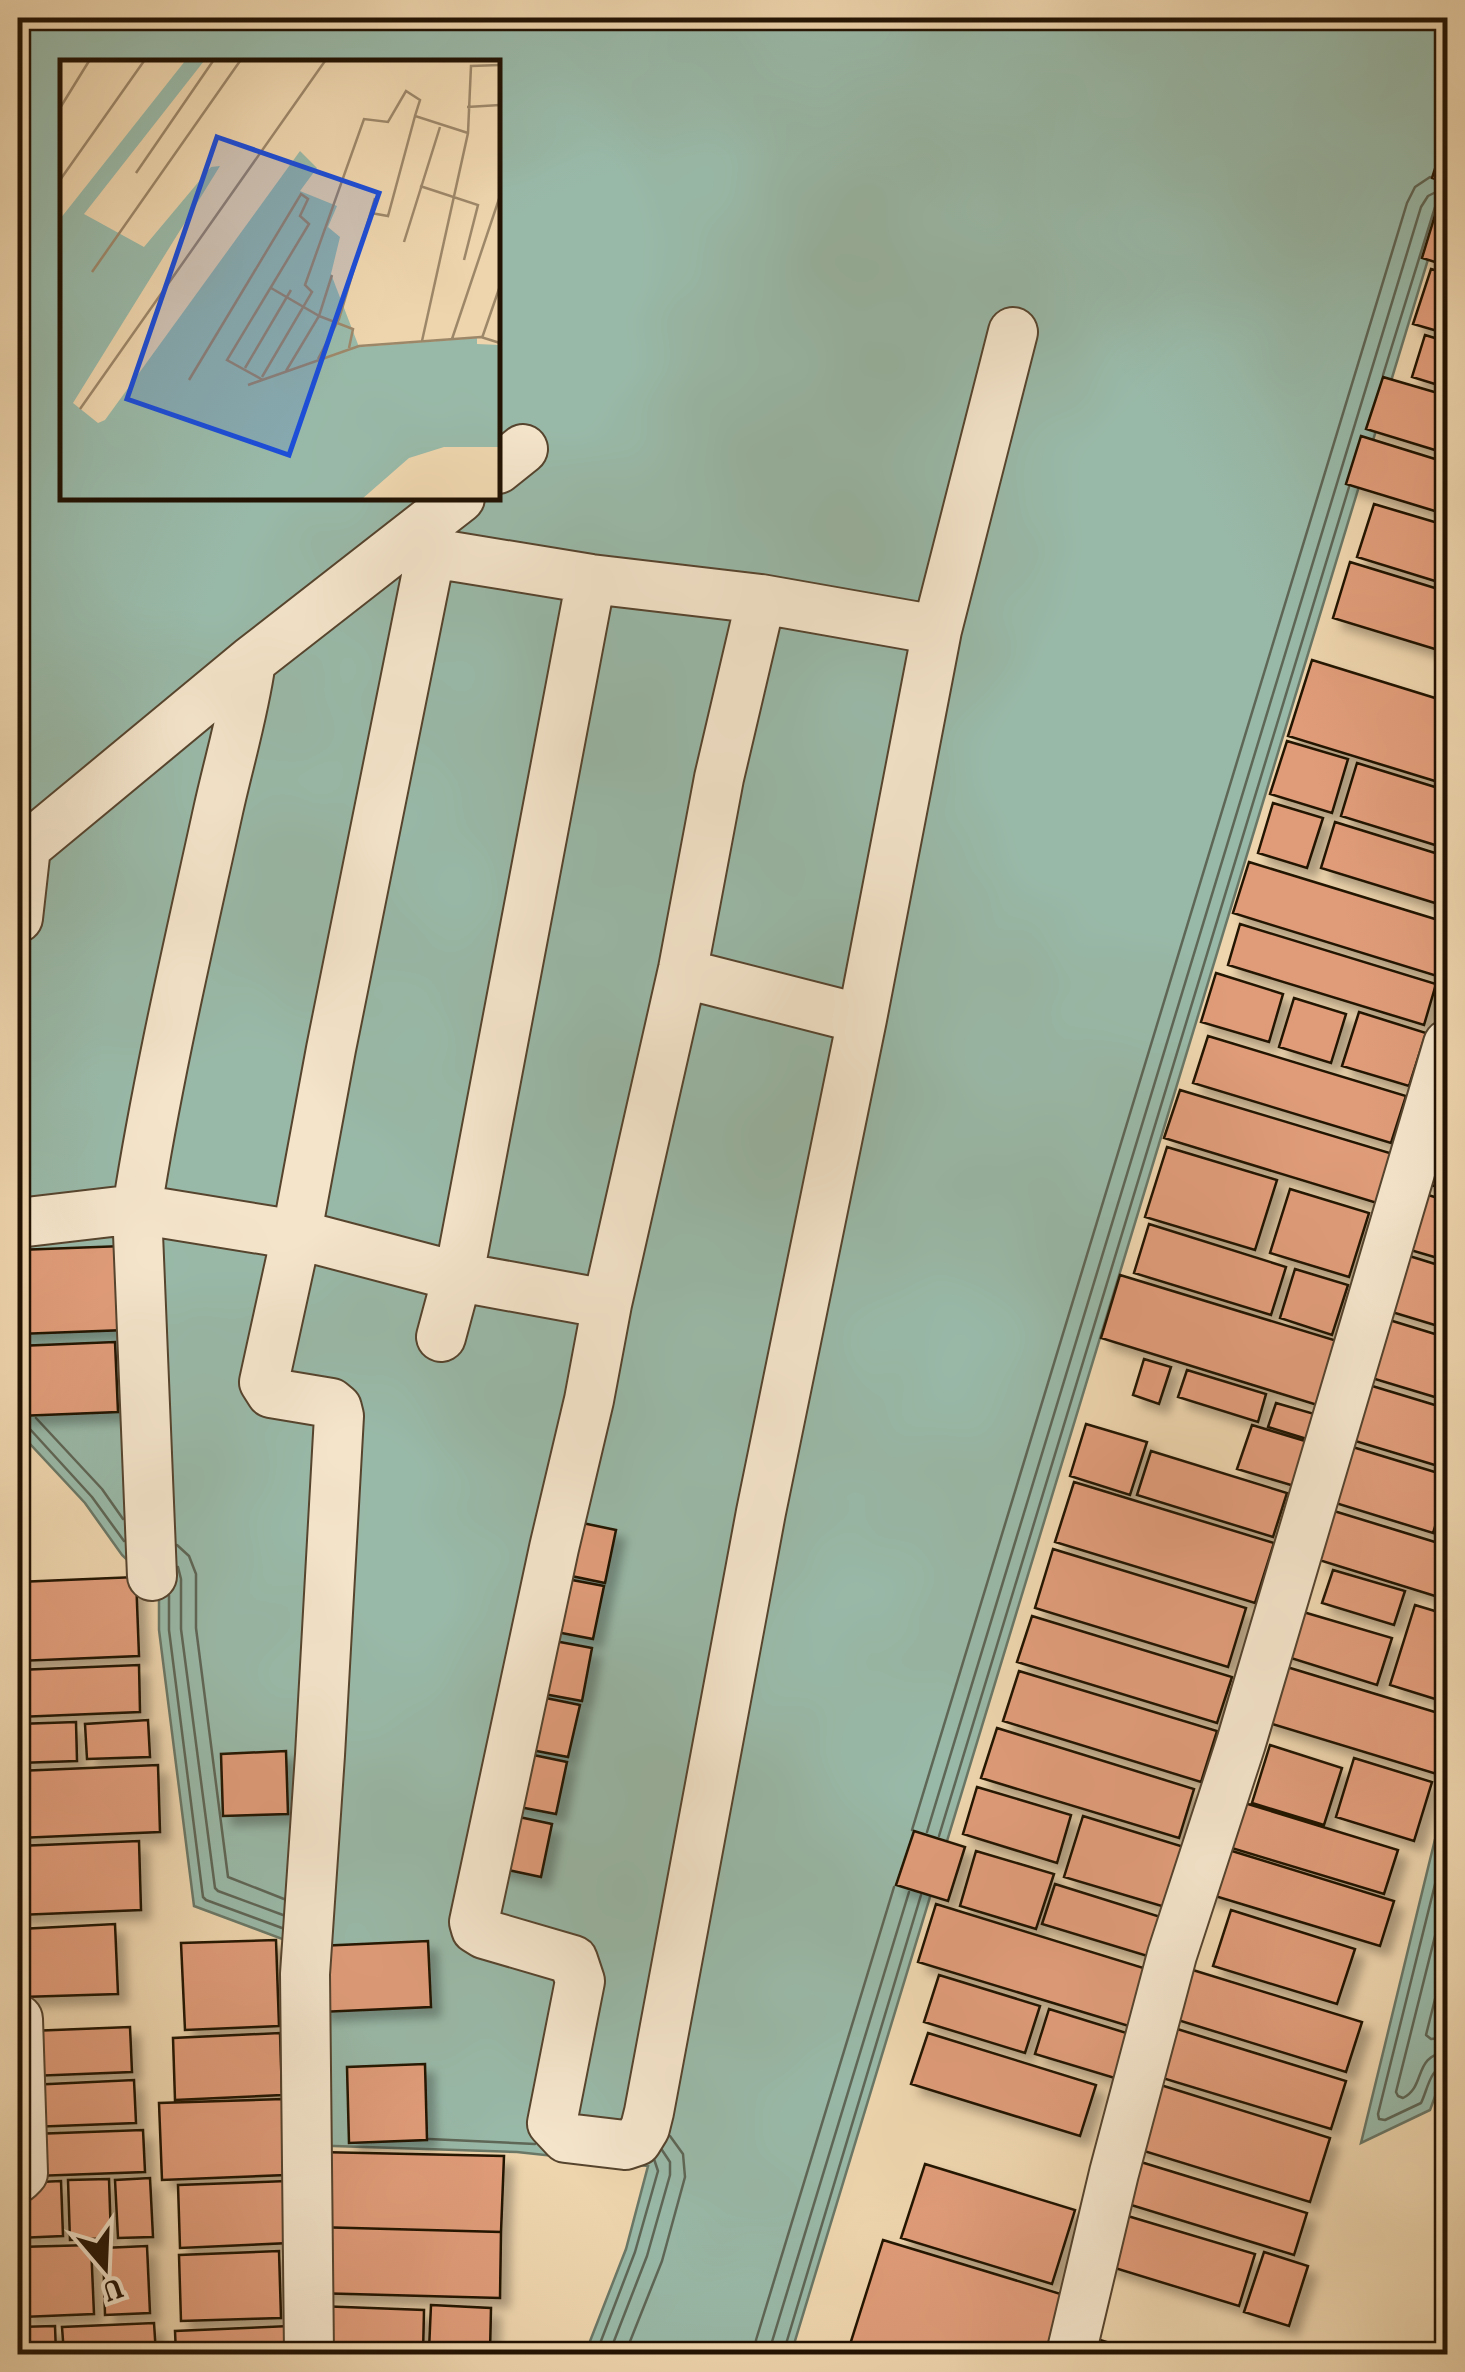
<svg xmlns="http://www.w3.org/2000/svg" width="1465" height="2372" viewBox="0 0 1465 2372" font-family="Vollkorn,serif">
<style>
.water{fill:#99b9a8;stroke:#6a7766;stroke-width:2.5;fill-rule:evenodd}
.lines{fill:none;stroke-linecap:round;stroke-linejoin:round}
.shore{stroke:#5e6656;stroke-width:2.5}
.building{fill:#e09c79;stroke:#231303;stroke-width:2.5;filter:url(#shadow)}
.street-casing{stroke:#56442e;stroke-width:52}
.street{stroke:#f4e4ca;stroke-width:48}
.inset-road{fill:none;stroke:#9d8769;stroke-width:2.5}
.view{fill:#1d4ed8;fill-opacity:0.15;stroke:#1d4ed8;stroke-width:5}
.inset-edge{fill:none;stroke:#231303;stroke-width:5}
</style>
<defs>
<filter id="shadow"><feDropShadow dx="9" dy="9" stdDeviation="5" flood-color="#0004"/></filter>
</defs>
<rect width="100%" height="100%" fill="#eed5ad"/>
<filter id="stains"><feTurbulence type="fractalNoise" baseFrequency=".002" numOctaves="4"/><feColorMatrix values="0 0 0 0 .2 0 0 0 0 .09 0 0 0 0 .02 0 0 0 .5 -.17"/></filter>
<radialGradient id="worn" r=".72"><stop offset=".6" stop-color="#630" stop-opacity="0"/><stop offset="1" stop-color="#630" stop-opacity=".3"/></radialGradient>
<!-- water -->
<path class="water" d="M18,18h1429v179l-656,2157h-206l41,-105 22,-83 -131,-14 -213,-7v-198l-110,-41 -35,-276v-52l-17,-4 -20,-19 -37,-52 -67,-72zM62,62h436v436h-436z
M1447,1790v274l-17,46 -69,33z"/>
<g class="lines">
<!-- shore -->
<path class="shore" d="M1383,375l52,-168
M36,1418l66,71 21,30
M18,1425l11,3 63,69 32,44
M177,1545l12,11 7,18v54l32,249 56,22
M178,1567l3,12v50l34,259 3,3 65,24
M169,1595v35l34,267 3,3 76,28
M912,1830l495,-1627 8,-16 15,-10
M927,1832l494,-1625 7,-11 12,-6
M1448,1832l-70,282 1,5 6,1 36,-17c7,-14 9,-37 27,-38
M939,1836l410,-1349
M1448,1884l-52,208 2,4 5,2c24,-12 9,-43 45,-46
M1448,1947l-22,88 5,4 17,-2
M429,2139l106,5
M596,2354l39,-102 23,-81 -4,-12
M609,2354l38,-98 23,-81v-13l-8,-12
M625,2354l37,-93 23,-84 -2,-23 -13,-18
M755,2354l1,-14 138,-453
M770,2354l1,-9 138,-453
M783,2354l138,-459"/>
</g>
<!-- building -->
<path class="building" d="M1448,129v54l-16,-5z
M1443,189l5,1v76l-26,-8z
M1431,269l17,5v60l-35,-10z
M1425,335l23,7v46l-36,-11z
M1383,377l65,19v58l-82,-25z
M1361,436l87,27v52l-102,-31z
M1374,504l74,22v59l-91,-28z
M1350,562l98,30v61l-115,-35z
M1312,660l136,42v83l-160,-49z
M1287,741l61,18 -16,54 -62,-19z
M1357,763l91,28v58l-107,-33z
M1273,803l50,15 -16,50 -49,-15z
M1335,822l113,35v50l-127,-39z
M1249,862l199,61v21l-11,32 -204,-63z
M1240,924l196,60 -12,41 -196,-60z
M1216,973l67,21 -14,48 -68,-20z
M1294,998l52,16 -15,49 -52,-16z
M1359,1012l67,21 -17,53 -67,-20z
M1208,1036l198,60 -15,47 -198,-60z
M1180,1090l213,64 -16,49 -213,-65z
M1431,1126l17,5v59l-34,-10z
M1167,1147l110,33 -22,70 -110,-33z
M1290,1189l79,24 -20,64 -79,-24z
M1418,1192l30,9v60l-48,-14z
M1149,1224l137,43 -15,48 -137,-42z
M123,1246l3,84 -108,4v-84z
M1390,1250l58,18v61l-76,-23z
M1295,1269l53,16 -16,50 -52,-17z
M1120,1275l227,69 -20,64 -226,-70z
M1373,1315l75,23v63l-93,-28z
M115,1342l3,70 -100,4v-70z
M1144,1359l27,8 -12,37 -26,-9z
M1187,1370l79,24 -8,28 -80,-25z
M1359,1382l89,27v60l-106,-32z
M1276,1403l42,12 -8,25 -42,-13z
M1086,1424l61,18 -17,53 -60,-19z
M1252,1425l63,19 -14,44 -64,-19z
M1346,1445l102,31v9l-15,48 -104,-32z
M1151,1451l136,42 -14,44 -136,-42z
M1074,1482l200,61 -19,60 -200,-61z
M1334,1511l114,35v54l-129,-40z
M568,1520l48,10 -11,53 -48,-10z
M1053,1549l193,59 -18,59 -193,-59z
M1333,1570l72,21 -11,34 -72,-22z
M136,1577l3,79 -121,5v-79z
M556,1577l48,9 -11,53 -47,-9z
M1415,1605l33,10v88l-58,-18z
M1293,1609l99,29 -15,47 -99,-31z
M1032,1616l200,61 -15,46 -200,-61z
M544,1639l48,9 -10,53 -49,-9z
M1277,1664l171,52v36l-8,23 -181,-55z
M139,1665l1,47 -122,5v-47z
M1019,1671l198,60 -16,51 -198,-61z
M531,1695l49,10 -12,52 -47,-9z
M148,1720l2,37 -63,2 -2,-35z
M76,1722l1,39 -59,2v-39z
M997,1728l197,61 -15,49 -198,-60z
M1270,1745l72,23 -18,57 -72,-22z
M286,1751l2,63 -65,2 -2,-62z
M519,1752l48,10 -11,52 -47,-9z
M1354,1758l78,24 -18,59 -78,-24z
M158,1765l2,67 -142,6v-67z
M977,1787l94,28 -14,48 -94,-29z
M1238,1801l160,49 -14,44 -159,-48z
M505,1814l47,10 -11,53 -47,-10z
M1083,1816l101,31 -19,60 -101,-30z
M914,1831l51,16 -17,54 -52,-16z
M139,1841l2,69 -123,5v-69z
M1219,1847l175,54 -14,45 -175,-53z
M976,1851l78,23 -18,55 -76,-23z
M1055,1884l112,35 -13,39 -112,-34z
M936,1904l214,66 -18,57 -214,-65z
M1231,1910l124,39 -18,55 -124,-38z
M115,1924l3,70 -96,3 -2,-68z
M276,1940l3,86 -94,4 -4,-87z
M428,1941l3,66 -111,5 -2,-66z
M1183,1967l179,55 -16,50 -178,-55z
M939,1975l101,31 -15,47 -101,-31z
M1049,2009l84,26 -15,44 -83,-25z
M130,2027l2,45 -101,4 -1,-45z
M1174,2028l172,53 -15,48 -172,-52z
M280,2033l2,62 -107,5 -2,-62z
M928,2033l168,52 -16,51 -169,-52z
M425,2064l2,76 -78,3 -2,-76z
M134,2080l2,43 -106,4 -1,-42z
M1151,2082l179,56 -20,64 -179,-55z
M283,2099l3,76 -124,5 -3,-77z
M143,2130l2,42 -110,4 -2,-42z
M318,2152l186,4 -3,76 -186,-5z
M1131,2159l176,54 -13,42 -176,-54z
M925,2164l150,46 -23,74 -151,-46z
M150,2178l3,59 -35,1 -3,-58z
M109,2179l2,59 -41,2 -2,-60z
M61,2181l2,55 -45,2v-55z
M287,2181l2,62 -109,5 -2,-63z
M1121,2214l134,40 -16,52 -134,-41z
M315,2227l186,5 -1,66 -187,-5z
M883,2240l181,55 -19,59h-198z
M91,2245l3,69 -72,3 -3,-70z
M147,2246l3,67 -45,2 -2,-67z
M279,2251l2,67 -100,3 -2,-66z
M1264,2252l44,14 -19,60 -45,-14z
M431,2305l60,3 -1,44 -61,-2z
M317,2306l107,4 -1,44h-108z
M1444,2310l4,1v43h-14z
M154,2323l2,31h-92l-2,-27z
M55,2326l1,28h-38v-27z
M289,2326l1,28h-114l-1,-23z
M1083,2335l64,19h-70z"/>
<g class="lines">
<defs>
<path id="street" d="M498,469l25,-20
M414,535l17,17 7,2 153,25 170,20 -42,179 -36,191 -76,335 -18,96 -35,148 -80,374 2,7 8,5 89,26 7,21 -28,142 14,15 59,7 12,-4 8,-13 4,-16 112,-600 101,-493 75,-389 76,-298
M761,599l176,31
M251,661c-7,51 -22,100 -33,150 -29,132 -60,264 -81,398l166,27 156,41 148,27
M18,854l233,-193 209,-163
M18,918l8,-71
M683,969l14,8 165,42
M18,1223l119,-14 15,367
M441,1337l21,-78 129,-680
M18,2019l5,154 -5,5
M309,2354l-4,-380 15,-219 19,-339 -2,-8 -6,-5 -60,-10 -7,-11 34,-155 33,-178 100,-497
M1071,2354l43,-181 58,-218 69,-212 207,-699"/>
</defs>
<!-- street casing -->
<use href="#street" class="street-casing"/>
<!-- street -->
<use href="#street" class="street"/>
</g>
<!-- overview -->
<g transform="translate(60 60)">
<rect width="440" height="440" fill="#eed5ad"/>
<path d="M125,1h19l-120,153 60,33 67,-80 9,-1 -147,237 25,20 7,-3 195,-269 17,17 -17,23 37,15 -9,21 12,10 -9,37 28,73 118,-9v6l23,1v102h-56l-35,11 -47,41h-302v-280z" fill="#99b9a8"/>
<path class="inset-road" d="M407,47l33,-2M0,48l29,-47M76,113l77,-112M0,120l84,-119M360,126l58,19 -14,55M311,153l17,3 27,-100M344,182l36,-115M32,212l148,-211M272,215l-13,41 34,13 -4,19M211,228l48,28 -33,55M422,278l18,-52M392,279l48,-143M362,281l46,-208 3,-67 29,-1M258,299l21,-40 36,-121M185,308l46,-78M202,317l50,-85 -7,-7 59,-166 24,3 18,-31 14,9 -5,16 53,17M129,320l112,-186 7,5 -8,17 9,8 -82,136 36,20M188,325l111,-39 122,-9 19,6M20,349l245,-348"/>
<path class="view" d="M157,77l162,56 -90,262 -162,-56z"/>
<rect width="440" height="440" class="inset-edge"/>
</g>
<!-- margin -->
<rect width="1465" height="2372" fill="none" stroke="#eed5ad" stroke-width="60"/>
<rect x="20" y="20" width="1425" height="2332" fill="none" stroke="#231303" stroke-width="5"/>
<rect x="30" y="30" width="1405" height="2312" fill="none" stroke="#231303" stroke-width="2.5"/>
<!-- north arrow -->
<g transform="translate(105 2267) rotate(161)" stroke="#f4e4ca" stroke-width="8" paint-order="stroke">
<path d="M0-8L18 38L0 25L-18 38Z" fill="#231303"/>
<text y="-15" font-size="28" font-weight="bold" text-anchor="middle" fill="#231303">U</text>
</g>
<rect width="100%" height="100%" filter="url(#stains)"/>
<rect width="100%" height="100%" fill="url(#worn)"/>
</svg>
